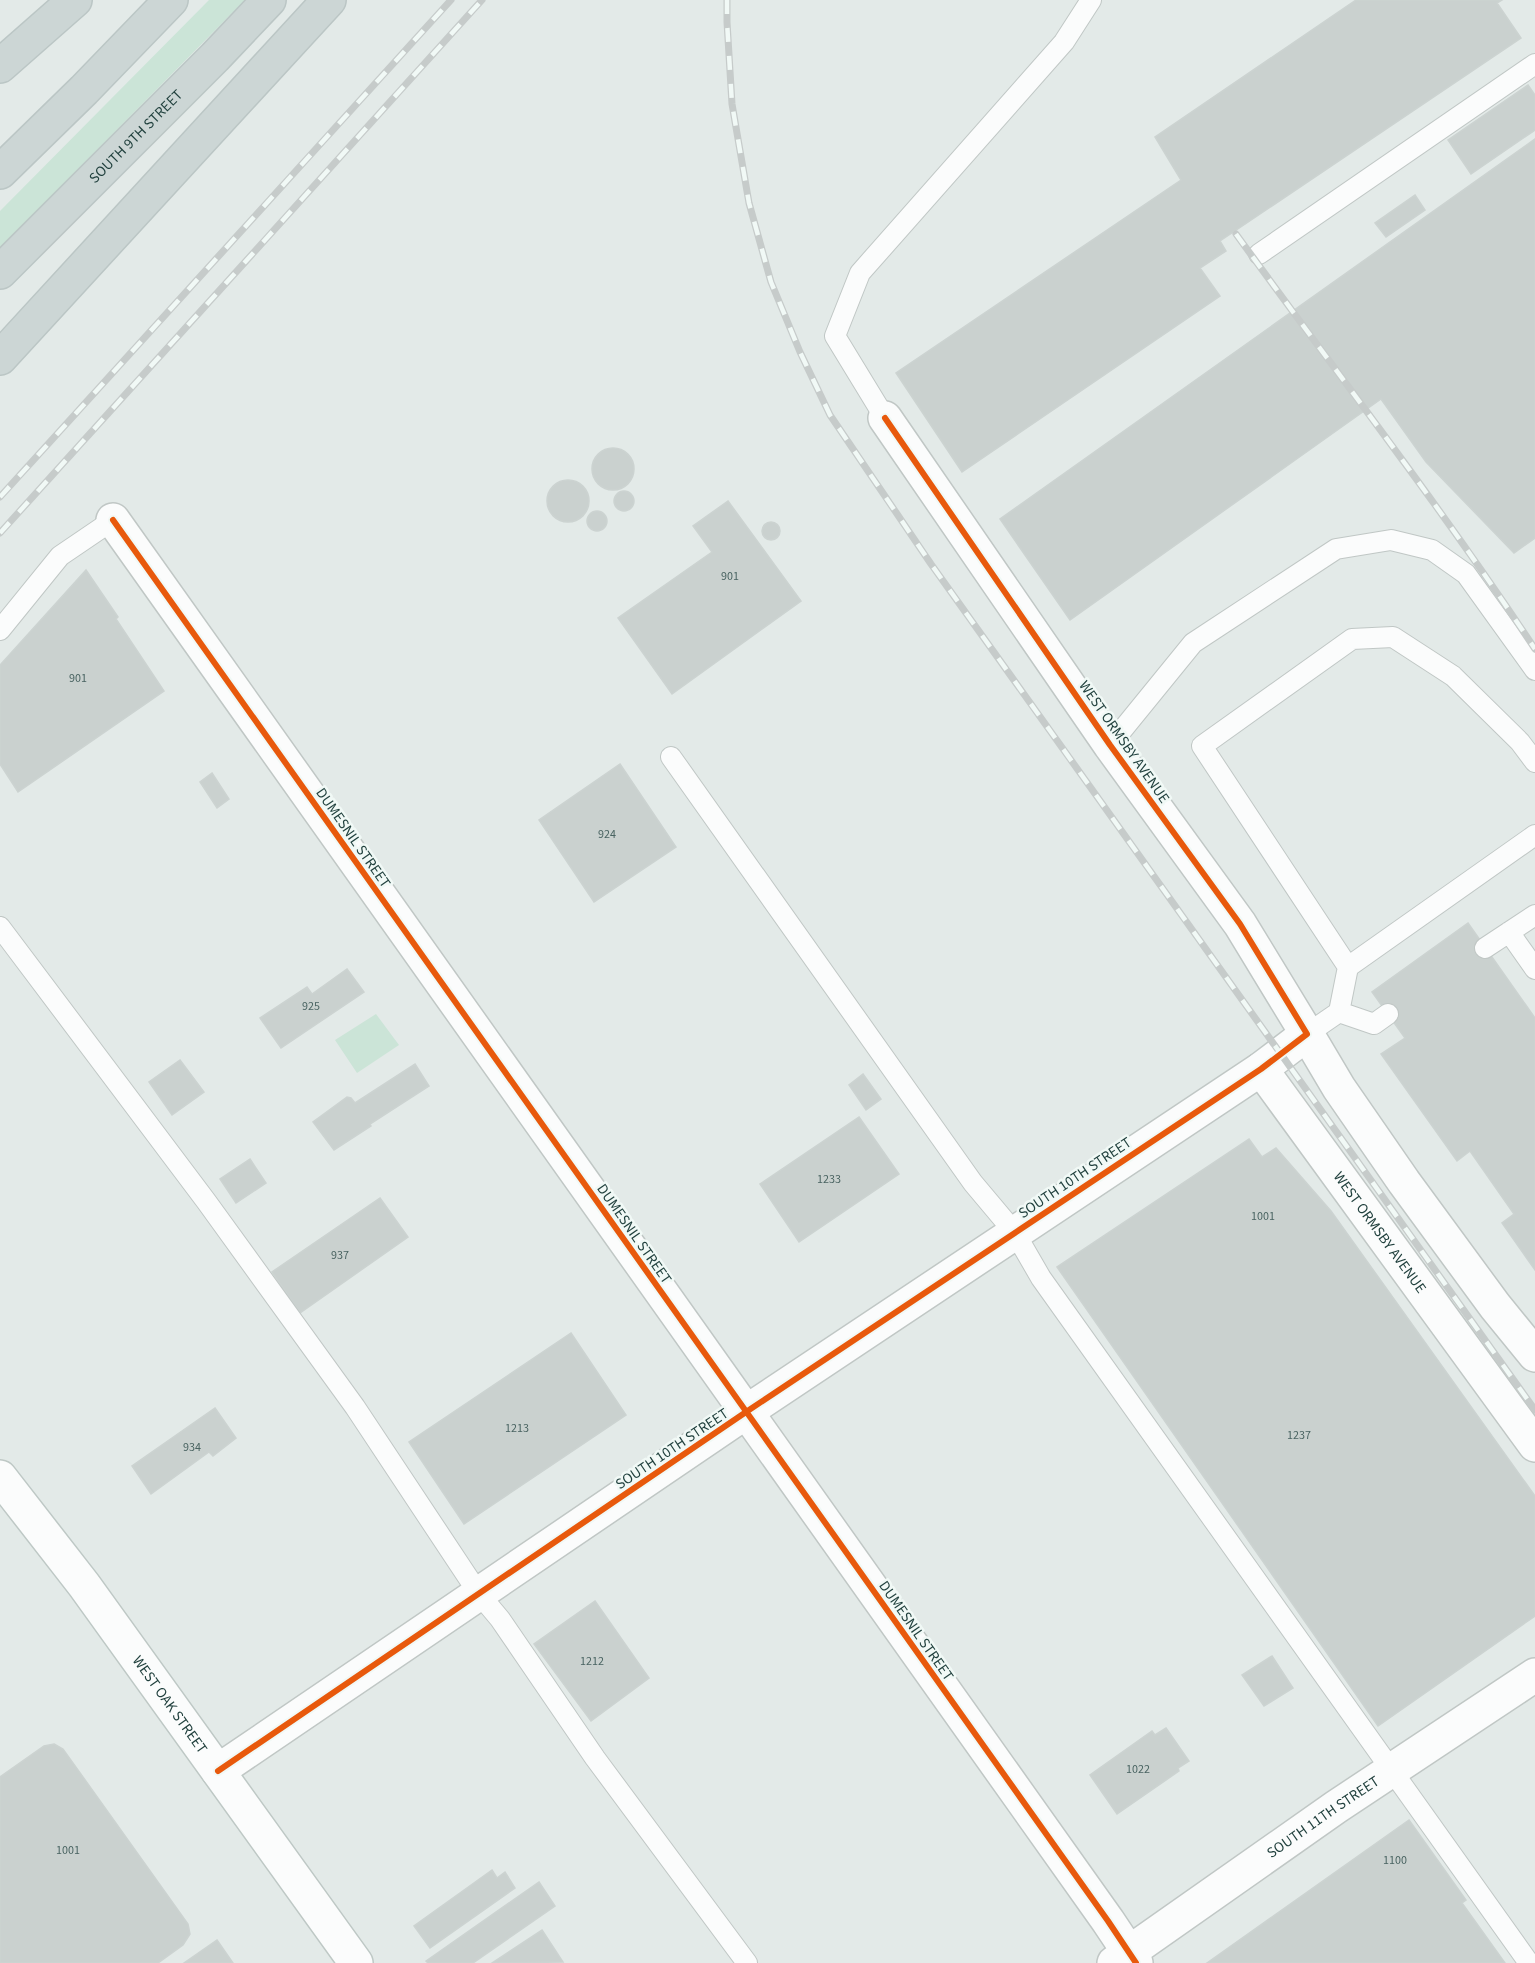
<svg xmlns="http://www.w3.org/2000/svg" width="1535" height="1963" viewBox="0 0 1535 1963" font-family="'Source Sans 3',sans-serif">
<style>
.green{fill:#cbe4d7}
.building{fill:#cad1cf;stroke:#ccd3d1;stroke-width:1.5}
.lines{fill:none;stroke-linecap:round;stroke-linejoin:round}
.lane-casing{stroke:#c0c7c5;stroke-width:22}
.street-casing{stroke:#c0c7c5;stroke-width:36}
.secondary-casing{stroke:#bec8c5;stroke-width:36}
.primary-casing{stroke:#bbc6c5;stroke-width:36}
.lane{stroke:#fbfcfc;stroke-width:20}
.street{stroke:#fbfcfc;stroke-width:33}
.secondary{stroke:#fbfcfc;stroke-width:33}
.primary{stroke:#ccd6d5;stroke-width:33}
.rail-casing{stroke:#c6cbca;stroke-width:7}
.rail{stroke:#f1f9f6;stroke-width:4.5;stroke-dasharray:14;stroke-linecap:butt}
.cycleway-casing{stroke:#f1f9f6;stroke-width:10}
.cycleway{stroke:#e8590c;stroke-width:6}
.labels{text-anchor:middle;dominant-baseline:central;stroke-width:5;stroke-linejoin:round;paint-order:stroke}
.number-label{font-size:12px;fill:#4a6462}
.street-label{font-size:15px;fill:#1f3f3c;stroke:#f1f9f6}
</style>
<rect width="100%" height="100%" fill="#e3eae8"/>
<!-- green -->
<path class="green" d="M209,0h36l-245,248v-37z
M376,1014l23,31 -42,28 -22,-33z"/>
<!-- building -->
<path class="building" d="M1356,0h146l-5,3 24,35 -301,203 6,10 -26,17 20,28 -258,176 -66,-99 285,-193 -26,-43z
M1528,85l7,10v35l-64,44 -23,-34z
M1535,139v399l-21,15 -88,-91 -45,-63 -311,221 -70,-101z
M1415,195l10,15 -39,27 -11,-14z
M592 469a21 21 0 1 1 42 0a21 21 0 1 1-42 0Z
M547 501a21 21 0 1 1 42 0a21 21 0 1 1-42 0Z
M614 501a10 10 0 1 1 20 0a10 10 0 1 1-20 0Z
M728,501l73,100 -129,93 -54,-76 94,-66 -19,-26z
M587 521a10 10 0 1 1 20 0a10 10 0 1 1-20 0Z
M762 531a9 9 0 1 1 18 0a9 9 0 1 1-18 0Z
M86,570l32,47 -2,2 48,72 -146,101 -18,-28v-99z
M620,764l56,83 -82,55 -55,-82z
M212,773l17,26 -12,9 -17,-26z
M1468,923l67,95v252l-33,-47 12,-9 -44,-63 -13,10 -76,-107 24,-16 -33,-46z
M347,969l17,23 -83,56 -21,-30 47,-31 5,7z
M180,1060l24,32 -32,23 -23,-33z
M415,1064l14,22 -59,38 1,2 -37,24 -21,-28 34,-25 4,1 4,5z
M863,1074l18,25 -15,11 -17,-25z
M859,1117l40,57 -100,68 -39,-58z
M1249,1139l13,18 14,-9 55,63 204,285v120l-157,110 -321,-459z
M250,1159l16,24 -30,20 -16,-24z
M380,1198l28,39 -108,76 -28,-41z
M571,1333l55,82 -162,109 -55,-82z
M215,1408l21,30 -23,18 -4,-4 -58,42 -19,-28z
M595,1601l54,77 -58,43 -57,-77z
M1272,1656l21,32 -29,18 -22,-31z
M1166,1728l23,33 -11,7 1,3 -62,43 -27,-39 62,-44 3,4z
M54,1744l9,5 125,175 2,10 -7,11 -25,18h-158v-186l44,-31z
M1409,1820l57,80 -4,3 43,60h-298z
M492,1870l5,8 8,-6 10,16 -85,60 -16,-22z
M539,1882l16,24 -82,57h-45l-2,-2z
M542,1930l21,32 -71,1z
M217,1940l16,23h-49z"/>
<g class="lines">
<defs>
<path id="lane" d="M1259,254l276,-190
M885,418l-50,-82 25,-63 204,-231 27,-42
M0,630l60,-74 53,-36
M1110,745l83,-102 143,-94 55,-9 41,10 34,24 69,96
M671,757l302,426 42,50 26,45 488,685
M0,927l206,274 149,206 124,187 21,25 95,139 152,205
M1509,932l26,37
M1485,948l50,-33
M1348,967l187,-132
M1339,1012l35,12 14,-10
M1307,1034l32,-22 9,-45 -146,-221 150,-107 41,-2 60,39 67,66 15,20"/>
<g id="street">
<path d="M113,520l995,1401 28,42"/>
<path d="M1307,1034l32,54 65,94 91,124 40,49"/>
<path id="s1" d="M1261,1069l274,376"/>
<path d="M218,1771l528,-359 515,-343 46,-35 -67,-110 -130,-179 -225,-327"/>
<path id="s2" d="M1114,1963l222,-156 199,-132"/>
</g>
<g id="secondary">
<path id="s3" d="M0,1477l84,108 272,378"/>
</g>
<g id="primary">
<path d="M0,66l75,-66"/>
<path d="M0,172l84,-82 87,-90"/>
<path id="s4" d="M0,272l215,-215 54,-57"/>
<path d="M0,358l329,-358"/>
</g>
</defs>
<!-- lane casing -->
<use href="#lane" class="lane-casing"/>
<!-- street casing -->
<use href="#street" class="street-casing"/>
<!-- secondary casing -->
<use href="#secondary" class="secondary-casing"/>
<!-- primary casing -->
<use href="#primary" class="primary-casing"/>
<!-- lane -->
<use href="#lane" class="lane"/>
<!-- street -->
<use href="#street" class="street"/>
<!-- secondary -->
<use href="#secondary" class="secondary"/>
<!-- primary -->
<use href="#primary" class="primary"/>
<defs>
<path id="rail" d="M727,0v22l5,82 17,99 22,79 29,70 30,63 101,149 604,846
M1236,234c100,138 205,273 299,415
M0,497l451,-497
M0,533l482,-533"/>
</defs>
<!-- rail casing -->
<use href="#rail" class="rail-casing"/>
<!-- rail -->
<use href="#rail" class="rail"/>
<defs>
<path id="cycleway" d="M113,520l995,1401 28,42
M218,1771l528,-359 515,-343 46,-35 -67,-110 -130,-179 -225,-327"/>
</defs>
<!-- cycleway casing -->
<use href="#cycleway" class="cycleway-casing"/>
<!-- cycleway -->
<use href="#cycleway" class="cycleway"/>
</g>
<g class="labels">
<!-- number labels -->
<g class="number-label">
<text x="730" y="576">901</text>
<text x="78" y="678">901</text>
<text x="607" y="834">924</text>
<text x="311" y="1006">925</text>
<text x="829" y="1179">1233</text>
<text x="1263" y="1216">1001</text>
<text x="340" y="1255">937</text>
<text x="517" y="1428">1213</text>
<text x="1299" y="1435">1237</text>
<text x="192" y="1447">934</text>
<text x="592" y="1661">1212</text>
<text x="1138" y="1769">1022</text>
<text x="68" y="1850">1001</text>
<text x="1395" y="1860">1100</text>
</g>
<!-- street labels -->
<g class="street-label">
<text stroke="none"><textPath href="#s4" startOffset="192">SOUTH 9TH STREET</textPath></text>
<text transform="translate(1124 742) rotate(55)">WEST ORMSBY AVENUE</text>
<text transform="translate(353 838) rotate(55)">DUMESNIL STREET</text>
<text transform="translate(1075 1178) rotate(-34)">SOUTH 10TH STREET</text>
<text stroke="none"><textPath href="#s1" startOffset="202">WEST ORMSBY AVENUE</textPath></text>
<text transform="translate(634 1234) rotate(55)">DUMESNIL STREET</text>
<text transform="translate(672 1449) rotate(-34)">SOUTH 10TH STREET</text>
<text transform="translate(916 1631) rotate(55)">DUMESNIL STREET</text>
<text stroke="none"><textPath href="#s3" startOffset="284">WEST OAK STREET</textPath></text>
<text stroke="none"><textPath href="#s2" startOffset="255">SOUTH 11TH STREET</textPath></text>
</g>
</g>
</svg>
